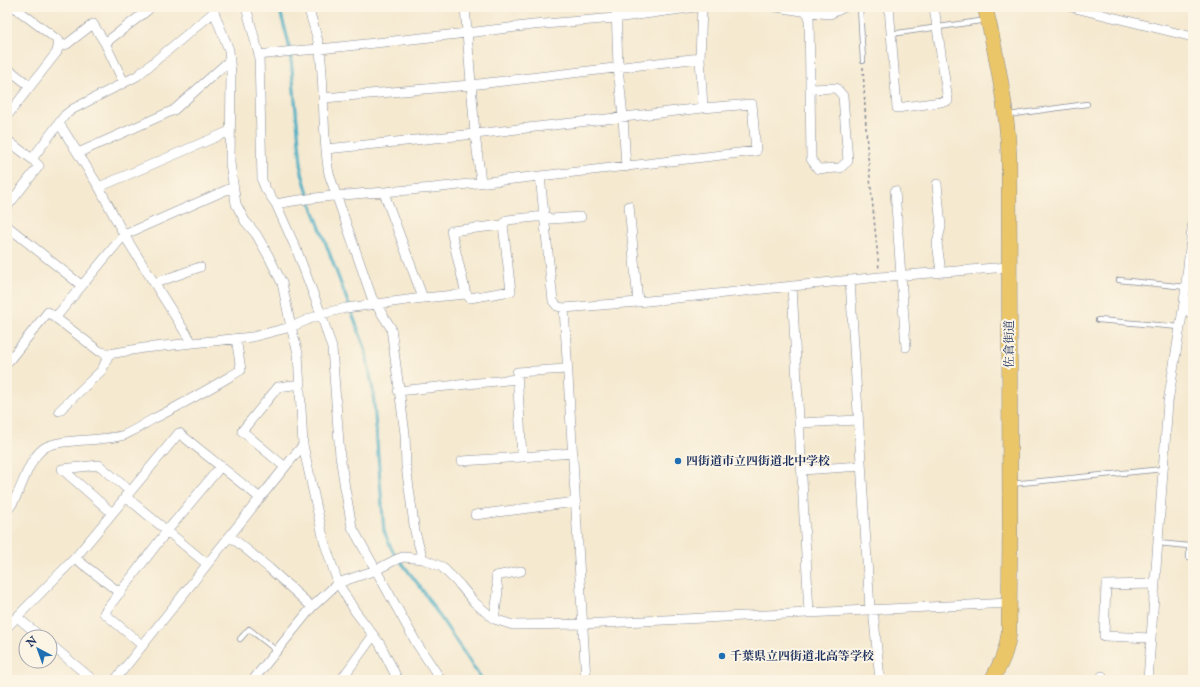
<svg xmlns="http://www.w3.org/2000/svg" width="1200" height="687" viewBox="0 0 1200 687" font-family="'IM FELL English','Noto Serif JP',serif">
<style>
.lines{fill:none;stroke-linecap:round;stroke-linejoin:round}
.stream{stroke:#44adc4;stroke-width:3}
.service-casing{stroke:#888c97;stroke-width:6}
.minor-casing{stroke:#888c97;stroke-width:10}
.primary-casing{stroke:#888c97;stroke-width:16}
.path{stroke:#888c97;stroke-width:1.5;stroke-dasharray:3 3;stroke-linecap:butt}
.service{stroke:#fff;stroke-width:4.5}
.minor{stroke:#fff;stroke-width:9}
.primary{stroke:#ebc669;stroke-width:15}
.poi-dot{fill:#1f6fb2;stroke:#fcf5e5;stroke-width:1.5}
.labels{text-anchor:middle;dominant-baseline:central;stroke-width:4;stroke-linejoin:round;paint-order:stroke}
.street-label{font-size:12px;fill:#1b2f5e;stroke:#fcf5e5}
.poi-label{font-size:12px;font-weight:bold;fill:#1b2f5e;stroke:#fcf5e5;text-anchor:start}
</style>
<rect width="100%" height="100%" fill="#fcf5e5"/>
<filter id="ink" filterUnits="userSpaceOnUse"><feTurbulence type="fractalNoise" baseFrequency=".025" numOctaves="2"/><feDisplacementMap in="SourceGraphic" scale="8" xChannelSelector="R" yChannelSelector="G"/><feConvolveMatrix kernelMatrix="1 2 1 2 8 2 1 2 1" color-interpolation-filters="sRGB"/></filter>
<filter id="wash" filterUnits="userSpaceOnUse"><feTurbulence type="fractalNoise" baseFrequency=".012" numOctaves="4" result="noise"/><feDisplacementMap in="SourceGraphic" scale="16" xChannelSelector="R" yChannelSelector="G"/><feGaussianBlur stdDeviation="0.9" result="paint"/><feColorMatrix in="noise" values="0 0 0 0 0 0 0 0 0 0 0 0 0 0 0 0 0 1.4 0 .05"/><feComposite in="paint" operator="in"/></filter>
<g filter="url(#wash)">
<rect width="100%" height="100%" fill="#f5e9d0"/>
<g class="lines">
<!-- stream -->
<path class="stream" d="M279,7l9,33 3,19 11,114 9,31 54,144 8,43 11,140 8,19 29,38 61,92"/>
</g>
</g>
<g filter="url(#ink)">
<g class="lines">
<defs>
<path id="service" d="M860,7l3,54
M891,34l96,-14
M1008,115l79,-11
M1119,280l67,7
M1098,320l82,7
M1011,484l152,-15
M1158,543l31,3v12h4
M240,639l9,-10 28,22
M7,662l2,-2"/>
<path id="minor" d="M212,7l17,43 2,24 -1,89 6,41 9,17 11,13 12,21 14,28 9,44 7,26 5,92 21,96 14,42 17,28 25,33 18,36
M246,7l13,48 3,125 3,8 11,16 21,47 24,63 11,34 8,108 5,32 7,39 65,117 24,36
M308,7c4,14 10,30 12,44 5,41 2,84 9,123l43,124 19,30 14,106 1,32 9,66 8,27
M465,7l10,127 6,48
M616,7l2,60 5,50 3,50
M702,7l-2,51 3,50
M776,7l33,5 21,2 15,-7
M889,7l8,101 51,-7 -14,-94
M1071,7l122,30
M809,12l2,147 7,10 22,-1 8,-7 -5,-65 -7,-8 -26,1
M58,47l9,-3 26,-20 12,19
M259,55l34,-4 27,-2 147,-16 66,-8 82,-7 81,-11
M7,68l23,18
M124,83l-19,-40 43,-33
M324,98l146,-13 230,-27
M7,116l50,-64 2,-11 -45,-34
M59,123l40,64 25,48 68,108
M7,140l25,19 33,-44 8,-6 64,-33 77,-64
M78,153l96,-43 56,-50
M540,176l13,125 4,5 7,2
M937,184l4,43 -4,16 4,29
M99,187l131,-56
M895,191l11,156
M384,193l39,105
M276,204c52,-10 105,-11 157,-16 108,-12 215,-24 323,-37l-4,-47 -49,4 -228,26 -149,15
M629,206l9,96
M7,207l32,-41 -7,-7
M7,226l74,59
M850,280l20,330
M155,283l45,-16
M792,286l17,327
M466,294l-15,-63 52,-6
M1184,303l9,13
M55,318l69,-83 109,-48
M7,363l41,-51 51,39 10,3 35,-6 108,-11 39,-10 30,-13 25,-6 77,-10 43,-4 4,4 41,-7 -8,-66 4,-5 38,-4 6,3 30,-2
M567,369l-50,3 5,85 50,-4
M398,391l119,-12
M59,411l43,-41 7,-16
M799,423l59,-3
M462,461l60,-4
M285,467l-43,-36 36,-44 23,-3
M802,470l59,-4
M125,496l82,68
M260,498l43,-53
M7,511c16,-18 18,-49 37,-63 14,-10 59,-6 80,-13 10,-4 20,-11 29,-16 31,-15 59,-32 88,-49l-5,-32
M112,513l-50,-44 37,-4 31,26
M475,515l100,-13
M230,536l39,32 43,39
M75,558l45,35
M873,609l7,71
M17,617l24,20
M494,619l4,-27 -2,-16 25,-5
M7,627l68,-69 104,-125 81,65 -145,182
M1151,638l-47,-2 2,-51 49,-1
M50,644l43,36
M142,645l-38,-32 63,-82 54,-65
M253,680l59,-73 26,-24 38,-13 19,-10 8,-3 20,2 19,8 18,18 14,17 20,17 19,6 70,-1 426,-21
M341,680l32,-44
M586,680l-22,-372 74,-6 242,-25 128,-10
M1102,680v-4
M1148,680l20,-278 16,-99 9,-83"/>
<path id="primary" d="M985,7c12,49 22,99 24,150l1,371 -1,104c-2,20 -8,31 -17,48"/>
</defs>
<!-- service casing -->
<use href="#service" class="service-casing"/>
<!-- minor casing -->
<use href="#minor" class="minor-casing"/>
<!-- primary casing -->
<use href="#primary" class="primary-casing"/>
<!-- path -->
<path class="path" d="M863,67l4,80 12,122"/>
<!-- service -->
<use href="#service" class="service"/>
<!-- minor -->
<use href="#minor" class="minor"/>
<!-- primary -->
<use href="#primary" class="primary"/>
</g>
</g>
<!-- markers -->
<g class="poi-dot">
<circle cx="678" cy="461" r="4"/>
<circle cx="722" cy="656" r="4"/>
</g>
<g class="labels">
<!-- street labels -->
<g class="street-label">
<text transform="translate(1009 344) rotate(-90)">佐倉街道</text>
</g>
<!-- poi labels -->
<g class="poi-label">
<text x="686" y="461">四街道市立四街道北中学校</text>
<text x="730" y="656">千葉県立四街道北高等学校</text>
</g>
</g>
<!-- margin -->
<rect width="1200" height="687" fill="none" stroke="#fcf5e5" stroke-width="24"/>
<!-- north arrow -->
<g transform="translate(38 649) rotate(319)"><circle r="19" fill="#fcf5e5" stroke="#a2a6af"/>
<path d="M0-3L7 15L0 10L-7 15Z" fill="#1f6fb2"/>
<text y="-6" font-size="11" font-weight="bold" text-anchor="middle" fill="#1b2f5e">N</text>
</g>
</svg>
